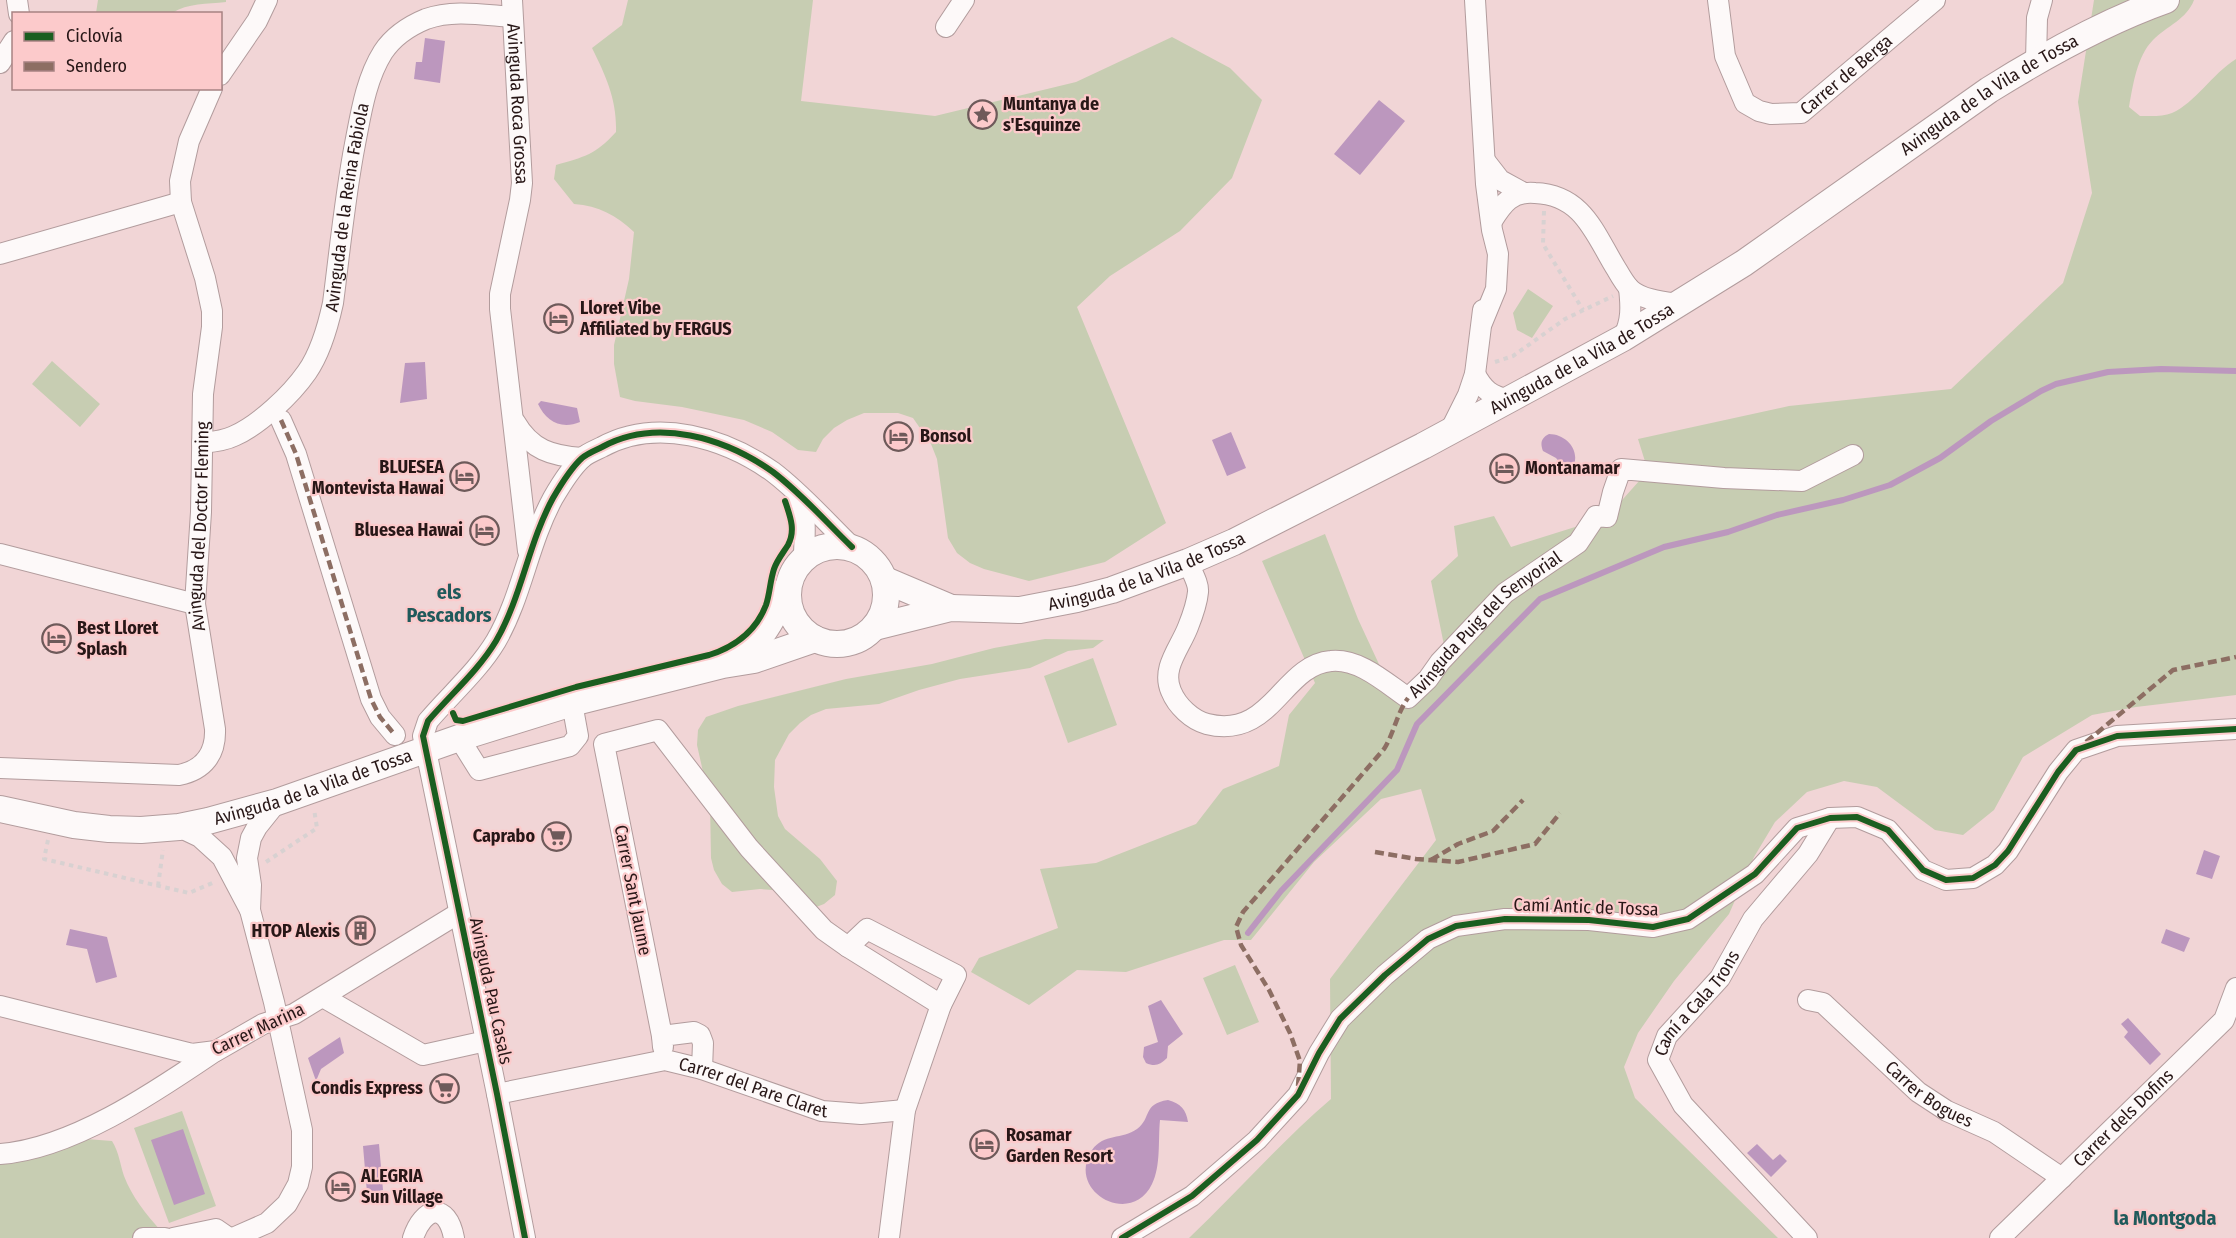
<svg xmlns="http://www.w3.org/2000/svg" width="2236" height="1238" viewBox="0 0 2236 1238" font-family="'Fira Sans Condensed',sans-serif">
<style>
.green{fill:#c7cdb2}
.water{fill:#bc97be}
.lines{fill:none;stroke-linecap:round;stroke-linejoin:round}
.stream{stroke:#bc97be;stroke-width:6}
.minor-casing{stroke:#b29c9d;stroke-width:22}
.major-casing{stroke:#b29c9d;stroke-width:28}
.path{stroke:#d8d1d1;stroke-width:4;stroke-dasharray:4.5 4.5;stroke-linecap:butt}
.minor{stroke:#fdf9f9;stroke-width:20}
.major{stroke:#fdf9f9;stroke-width:26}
.quiet{stroke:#8d6e63;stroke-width:4.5;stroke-dasharray:9 4.5;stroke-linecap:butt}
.cycleway-casing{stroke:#fccacb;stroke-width:10}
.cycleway{stroke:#1b5e20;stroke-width:6}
.labels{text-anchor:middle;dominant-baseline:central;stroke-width:4.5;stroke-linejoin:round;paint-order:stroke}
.street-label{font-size:18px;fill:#281717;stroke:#fccacb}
.poi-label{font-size:18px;font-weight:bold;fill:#281717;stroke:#fccacb;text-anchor:start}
.neighbourhood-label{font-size:20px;font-weight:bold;fill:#1f5a5b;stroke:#fccacb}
</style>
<rect width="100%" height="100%" fill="#f1d5d6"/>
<!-- green -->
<path class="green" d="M98,0h128v2c-19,2 -38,1 -54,11h-76z
M628,0h185l-12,101 134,15 141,-34 96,-45 58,31 32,32 -30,78 -52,53 -70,45 -33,31 89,216 -61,39 -76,19 -45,-12 -14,-6 -13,-10 -9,-15 -11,-79 -6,-15 -18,-26 -15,-5h-34l-17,7 -13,8 -11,11 -7,13 -18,-2 -26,-18 -28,-12 -62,-13 -47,-6 -15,-4 -6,-33v-19l15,-66 5,-47c-18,-17 -35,-26 -60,-28l-20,-25 2,-14c28,-8 39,-10 60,-33 1,-32 -10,-56 -24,-84l30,-23z
M2094,0h100c-7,19 -27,26 -41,40 -16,16 -20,45 -24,67l11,9c10,0 23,1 32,-3 23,-10 40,-39 64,-54v636l-100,12 -44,8 -69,42 -29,53 -31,25 -28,-5 -58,-43 -33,-6 -37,11 -32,30 -21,35 -25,57 -55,67 -36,52 -14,34 11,31 143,140h-589c48,-46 92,-96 142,-139l-1,-120 106,-139 -15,-51 -40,10 -67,63 -63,78h-27l-98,32 -49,-2 -48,35 -58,-33 8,-14 79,-30 -18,-59 56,-6 100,-39 27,-35 56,-23 10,-51 26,-32 -53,-122 63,-27 33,85 26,56 21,12 39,-19 1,-18 -14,-69 27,-25 -4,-30 40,-10 17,31 96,-30 41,-46 -10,-32 151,-33 162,-17 112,-106 29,-90 -14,-91z
M1528,289l25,17 -21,32 -15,-8 -4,-17z
M52,361l48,43 -20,23 -48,-43z
M1045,639l59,1 -11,8 -25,3 -38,17 -70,11 -41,11 -40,14 -53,5 -15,6 -11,8 -11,11 -14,26 -1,27 4,29 7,13 35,30 17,22 -2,14 -11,9 -13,5 -38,-19 -13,-1 -28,3 -10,-8 -8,-14 -3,-12 -1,-55 -13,-58 1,-15 8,-13 32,-11 108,-27 86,-15 62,-16z
M1093,658l24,67 -49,18 -24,-67z
M1235,965l24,57 -32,13 -24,-57z
M182,1111l34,95 -47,17 -35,-95z
M86,1139l26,2c7,11 8,23 12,35 8,21 22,38 37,55l61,-9 11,5 -12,7 -14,4h-207v-77z"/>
<!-- water -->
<path class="water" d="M425,38l20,3 -5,42 -26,-4 2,-17h6z
M1379,100l26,21 -45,54 -26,-21z
M425,362l2,37 -27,4 5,-40z
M541,401l36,7 3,14c-19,8 -34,-1 -42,-18z
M1231,432l15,36 -19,8 -15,-36z
M1549,434c18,0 33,18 23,35l-6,1 -10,-12 -13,-7c-3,-8 -2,-13 6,-17z
M2204,850l16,6 -8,23 -16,-5z
M70,929l37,8 10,40 -21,6 -9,-34 -21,-4z
M2166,929l24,9 -6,14 -23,-9z
M1161,1000l22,34 -15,12 -1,12c-7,7 -12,9 -21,5l-3,-6 1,-10 14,-5 -10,-36z
M2128,1018l33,36 -11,11 -26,-28 4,-5 -7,-8z
M340,1037l4,16 -23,16 -5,12 -8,-23z
M1168,1100c13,4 18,9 20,22l-28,-2c-2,20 1,46 -8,64 -21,44 -87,7 -60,-34 12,-17 30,-10 45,-21 15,-11 5,-25 31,-29z
M183,1129l22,65 -31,11 -23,-65z
M379,1144l4,46 -16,3 -4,-47z
M1757,1144l16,16 7,-6 7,7 -16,16 -24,-24z"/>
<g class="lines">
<!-- stream -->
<path class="stream" d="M1248,933l33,-42 116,-121 20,-46 123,-125 124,-52 64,-15 49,-17 66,-15 47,-15 50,-27 51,-37 50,-30 15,-7 52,-12 53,-3 75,2"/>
<defs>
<g id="minor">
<path d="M17,0l2,14"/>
<path id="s1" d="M512,0l10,183 -2,17 -20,94v15l28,242"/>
<path d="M1475,0l11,184 6,46 6,24 -2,35 -14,34"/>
<path id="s2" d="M1718,0l7,56 20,47 14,8 12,3 30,-1 134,-113"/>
<path d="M946,27l18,-27"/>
<path d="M2036,61l1,-43 5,-18"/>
<path d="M0,63l14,-22"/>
<path d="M220,75l37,-54 10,-21"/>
<path d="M1486,162l14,18 22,12"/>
<path d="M1492,221c11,-18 20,-30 43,-28 49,2 60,42 82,77 4,7 8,14 13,19 12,11 34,13 48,15"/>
<path d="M0,254l181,-52"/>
<path d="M1623,338c9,-17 8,-32 6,-50"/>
<path d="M1475,374c9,17 16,21 33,26"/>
<path d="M281,420l15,34 75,245 9,18 15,18"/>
<path d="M515,422c16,28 37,34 67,36"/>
<path d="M1450,431l18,-36 7,-21 8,-64"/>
<path id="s3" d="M202,443c10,-1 22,-2 32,-7 25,-11 57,-41 73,-64 14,-20 21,-46 26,-69 7,-54 12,-107 22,-159 6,-31 11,-65 28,-92 10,-15 26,-26 43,-33 27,-10 58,-4 86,-2"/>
<path d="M798,496c10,19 6,41 6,62"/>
<path d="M0,554l195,50"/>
<path id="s4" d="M1188,562c3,9 11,21 10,30 -1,11 -6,25 -10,35 -8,21 -27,41 -17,64 6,15 21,29 36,33 65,16 75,-59 124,-63 28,-3 55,22 77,37l20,-19 12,-17 65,-69 73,-50 18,-27 11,1 6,-25 8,-23 103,9 78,3 51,-26"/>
<path d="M459,738l20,32 91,-24 8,-10 -6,-33"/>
<path id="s5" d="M0,768l179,7c25,-5 37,-21 36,-46l-20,-125 6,-92 2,-118 9,-67v-16l-7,-33 -24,-76 -1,-21 9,-40 23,-53"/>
<path d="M179,827l21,10 22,20 28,53 24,92 28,128v37l-4,17 -11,20 -20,19 -34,15"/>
<path d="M250,910l1,-25 -4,-27 4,-20 6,-11 20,-25"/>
<path d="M848,947l19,-18 89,46 -15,30 -36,105 -16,128"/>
<path d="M323,997l100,58 63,-14"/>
<path id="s6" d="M1808,1000l15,3 95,89 29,19 47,21 68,46"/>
<path d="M0,1006l192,48 24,-3 47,-27 31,-10 165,-101"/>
<path d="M662,1036l-58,-292 54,-14 91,118 75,82 24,17 93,58"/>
<path d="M663,1047l-1,-11 32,-4 6,3 3,8 -1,26"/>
<path id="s7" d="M497,1094l168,-34 37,9 120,42 39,3 44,-4"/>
<path d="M0,1154c72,-5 155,-62 214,-102"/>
<path d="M143,1238h22"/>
<path d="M173,1238l43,-9 13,9"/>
<path d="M413,1238c10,-31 34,-37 41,0"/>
<path d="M525,1238l-28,-144 -74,-358 5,-15c22,-26 50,-50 68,-80 26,-45 32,-97 57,-143 7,-12 18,-30 29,-40 6,-5 14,-8 20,-11 55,-30 123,-9 171,25 29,22 53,50 79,75"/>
<path d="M1122,1238l70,-42 65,-56 41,-45 21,-42 21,-34 45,-44 43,-36 28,-13 49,-7 84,1 64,7 35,-8 67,-45 42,-46 33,-10 27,-1 31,13 35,40 23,10 27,-2 22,-13 13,-14 50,-79 18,-22 41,-14 119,-7"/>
<path id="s8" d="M1807,1238l-124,-133 -25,-45 9,-24 53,-58 33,-59 55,-65 22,-36"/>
<path id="s9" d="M2000,1238l224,-218 12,-32"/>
</g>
<g id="major">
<circle cx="837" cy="595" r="49"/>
<path d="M885,580l66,28"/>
<path id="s10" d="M875,627l76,-19 69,2 57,-11 35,-9 76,-28 46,-20 189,-96 200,-108 121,-75 245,-173c56,-35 115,-68 177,-90"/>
<path d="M731,661c30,-16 43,-45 57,-74"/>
<path id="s11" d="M0,809l74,16 35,4 32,1 38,-3 29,-6 69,-19 182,-64 113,-35 151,-38 31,-5 61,-21"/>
</g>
</defs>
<!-- minor casing -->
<use href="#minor" class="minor-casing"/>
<!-- major casing -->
<use href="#major" class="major-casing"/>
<!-- path -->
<path class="path" d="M1544,211l-1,33 40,66
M1495,362l18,-6 52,-37 48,-23
M48,840l-4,19 145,34 26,-11
M266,862l51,-34 -3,-19
M158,886l5,-36"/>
<!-- minor -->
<use href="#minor" class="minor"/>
<!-- major -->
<use href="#major" class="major"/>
<!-- quiet -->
<path class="quiet" d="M281,420l15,34 75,245 9,18 15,18
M2086,742l87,-72 63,-13
M1375,852l41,7 42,3 77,-18 25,-31
M1431,860l27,-16 35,-13 30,-31
M1298,1086l2,-25 -10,-28 -21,-43 -28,-45 -5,-18 7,-15 141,-163c10,-16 13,-36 24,-51"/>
<defs>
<path id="cycleway" d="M453,713l3,7 7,1 113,-34 133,-32c25,-8 47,-24 57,-50 4,-12 4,-24 8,-36 3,-9 9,-16 14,-24 8,-15 2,-29 -3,-44
M525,1238l-28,-144 -74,-358 5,-15c22,-26 50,-50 68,-80 26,-45 32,-97 57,-143 7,-12 18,-30 29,-40 6,-5 14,-8 20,-11 55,-30 123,-9 171,25 29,22 53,50 79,75
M1122,1238l70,-42 65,-56 41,-45 21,-42 21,-34 45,-44 43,-36 28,-13 49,-7 84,1 64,7 35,-8 67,-45 42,-46 33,-10 27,-1 31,13 35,40 23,10 27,-2 22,-13 13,-14 50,-79 18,-22 41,-14 119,-7"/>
</defs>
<!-- cycleway casing -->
<use href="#cycleway" class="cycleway-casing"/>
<!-- cycleway -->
<use href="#cycleway" class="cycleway"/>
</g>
<!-- icons -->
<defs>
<symbol id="sight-ring" viewBox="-11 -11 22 22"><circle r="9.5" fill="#fccacb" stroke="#6e5a5a" stroke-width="1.5"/><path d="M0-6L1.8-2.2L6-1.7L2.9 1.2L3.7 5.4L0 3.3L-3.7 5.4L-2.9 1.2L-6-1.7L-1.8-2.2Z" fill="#6e5a5a"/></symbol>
<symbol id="hotel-ring" viewBox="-11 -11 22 22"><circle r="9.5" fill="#fccacb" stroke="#6e5a5a" stroke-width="1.5"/><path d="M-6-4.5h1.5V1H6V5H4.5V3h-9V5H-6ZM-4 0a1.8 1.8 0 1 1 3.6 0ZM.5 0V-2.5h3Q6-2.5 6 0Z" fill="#6e5a5a"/></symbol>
<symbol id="supermarket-ring" viewBox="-11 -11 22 22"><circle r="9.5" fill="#fccacb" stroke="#6e5a5a" stroke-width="1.5"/><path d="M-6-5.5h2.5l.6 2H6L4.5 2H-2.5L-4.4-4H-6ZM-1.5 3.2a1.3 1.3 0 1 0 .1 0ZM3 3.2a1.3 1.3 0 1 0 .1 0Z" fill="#6e5a5a"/></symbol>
<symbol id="building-ring" viewBox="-11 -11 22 22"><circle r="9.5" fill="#fccacb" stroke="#6e5a5a" stroke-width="1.5"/><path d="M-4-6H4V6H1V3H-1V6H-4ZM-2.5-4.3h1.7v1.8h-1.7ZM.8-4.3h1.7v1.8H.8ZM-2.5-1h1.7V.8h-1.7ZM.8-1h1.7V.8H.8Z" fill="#6e5a5a"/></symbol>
</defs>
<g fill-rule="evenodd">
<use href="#sight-ring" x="966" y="98" width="33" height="33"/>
<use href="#hotel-ring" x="542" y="302" width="33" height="33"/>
<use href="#hotel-ring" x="882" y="420" width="33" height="33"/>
<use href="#hotel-ring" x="1488" y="452" width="33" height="33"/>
<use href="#hotel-ring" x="448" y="460" width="33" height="33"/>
<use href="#hotel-ring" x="468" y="514" width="33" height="33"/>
<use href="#hotel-ring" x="40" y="622" width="33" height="33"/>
<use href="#supermarket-ring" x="540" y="820" width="33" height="33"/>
<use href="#building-ring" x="344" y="914" width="33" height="33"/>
<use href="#supermarket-ring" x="428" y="1072" width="33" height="33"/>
<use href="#hotel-ring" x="968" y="1128" width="33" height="33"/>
<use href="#hotel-ring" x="324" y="1170" width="33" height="33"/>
</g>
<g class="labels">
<!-- street labels -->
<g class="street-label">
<text stroke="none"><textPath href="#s2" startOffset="225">Carrer de Berga</textPath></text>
<text stroke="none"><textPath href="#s10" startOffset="1252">Avinguda de la Vila de Tossa</textPath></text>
<text stroke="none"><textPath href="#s1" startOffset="104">Avinguda Roca Grossa</textPath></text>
<text stroke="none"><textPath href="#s3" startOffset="302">Avinguda de la Reina Fabiola</textPath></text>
<text stroke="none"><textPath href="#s10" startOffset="766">Avinguda de la Vila de Tossa</textPath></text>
<text stroke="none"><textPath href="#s5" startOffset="448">Avinguda del Doctor Fleming</textPath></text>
<text stroke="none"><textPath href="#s10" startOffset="280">Avinguda de la Vila de Tossa</textPath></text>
<text stroke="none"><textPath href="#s4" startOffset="528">Avinguda Puig del Senyorial</textPath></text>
<text stroke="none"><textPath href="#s11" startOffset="321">Avinguda de la Vila de Tossa</textPath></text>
<text transform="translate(633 890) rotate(79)">Carrer Sant Jaume</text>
<text transform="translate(1586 907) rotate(2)">Camí Antic de Tossa</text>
<text transform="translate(491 991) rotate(78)">Avinguda Pau Casals</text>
<text stroke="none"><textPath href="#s8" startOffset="303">Camí a Cala Trons</textPath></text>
<text transform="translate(258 1029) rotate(-25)">Carrer Marina</text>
<text stroke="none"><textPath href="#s7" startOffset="264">Carrer del Pare Claret</textPath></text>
<text stroke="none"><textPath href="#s6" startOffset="156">Carrer Bogues</textPath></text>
<text stroke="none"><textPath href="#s9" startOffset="172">Carrer dels Dofins</textPath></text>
</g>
<!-- poi labels -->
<g class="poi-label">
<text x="1003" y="104">Muntanya de<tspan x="1003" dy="21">s'Esquinze</tspan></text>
<text x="580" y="308">Lloret Vibe<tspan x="580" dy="21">Affiliated by FERGUS</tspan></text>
<text x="920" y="436">Bonsol</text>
<text x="444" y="467" text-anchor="end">BLUESEA<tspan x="444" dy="21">Montevista Hawai</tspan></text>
<text x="1525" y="468">Montanamar</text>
<text x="463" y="530" text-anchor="end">Bluesea Hawai</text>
<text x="77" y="628">Best Lloret<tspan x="77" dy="21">Splash</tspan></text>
<text x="535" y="836" text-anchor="end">Caprabo</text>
<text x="340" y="931" text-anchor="end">HTOP Alexis</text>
<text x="423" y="1088" text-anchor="end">Condis Express</text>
<text x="1006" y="1135">Rosamar<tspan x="1006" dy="21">Garden Resort</tspan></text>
<text x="361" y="1176">ALEGRIA<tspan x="361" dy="21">Sun Village</tspan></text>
</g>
<!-- neighbourhood labels -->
<g class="neighbourhood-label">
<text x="449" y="592">els<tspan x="449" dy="23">Pescadors</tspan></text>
<text x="2165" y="1218">la Montgoda</text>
</g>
</g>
<!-- legend -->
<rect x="12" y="12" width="210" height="78" fill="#fccacb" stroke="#a78283" stroke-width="1.5"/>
<rect x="24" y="32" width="30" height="9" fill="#1b5e20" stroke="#a78283" stroke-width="1.5"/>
<text x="66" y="42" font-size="18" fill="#281717">Ciclovía</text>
<rect x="24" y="62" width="30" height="9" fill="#8d6e63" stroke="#a78283" stroke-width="1.5"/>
<text x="66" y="72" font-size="18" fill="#281717">Sendero</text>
</svg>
